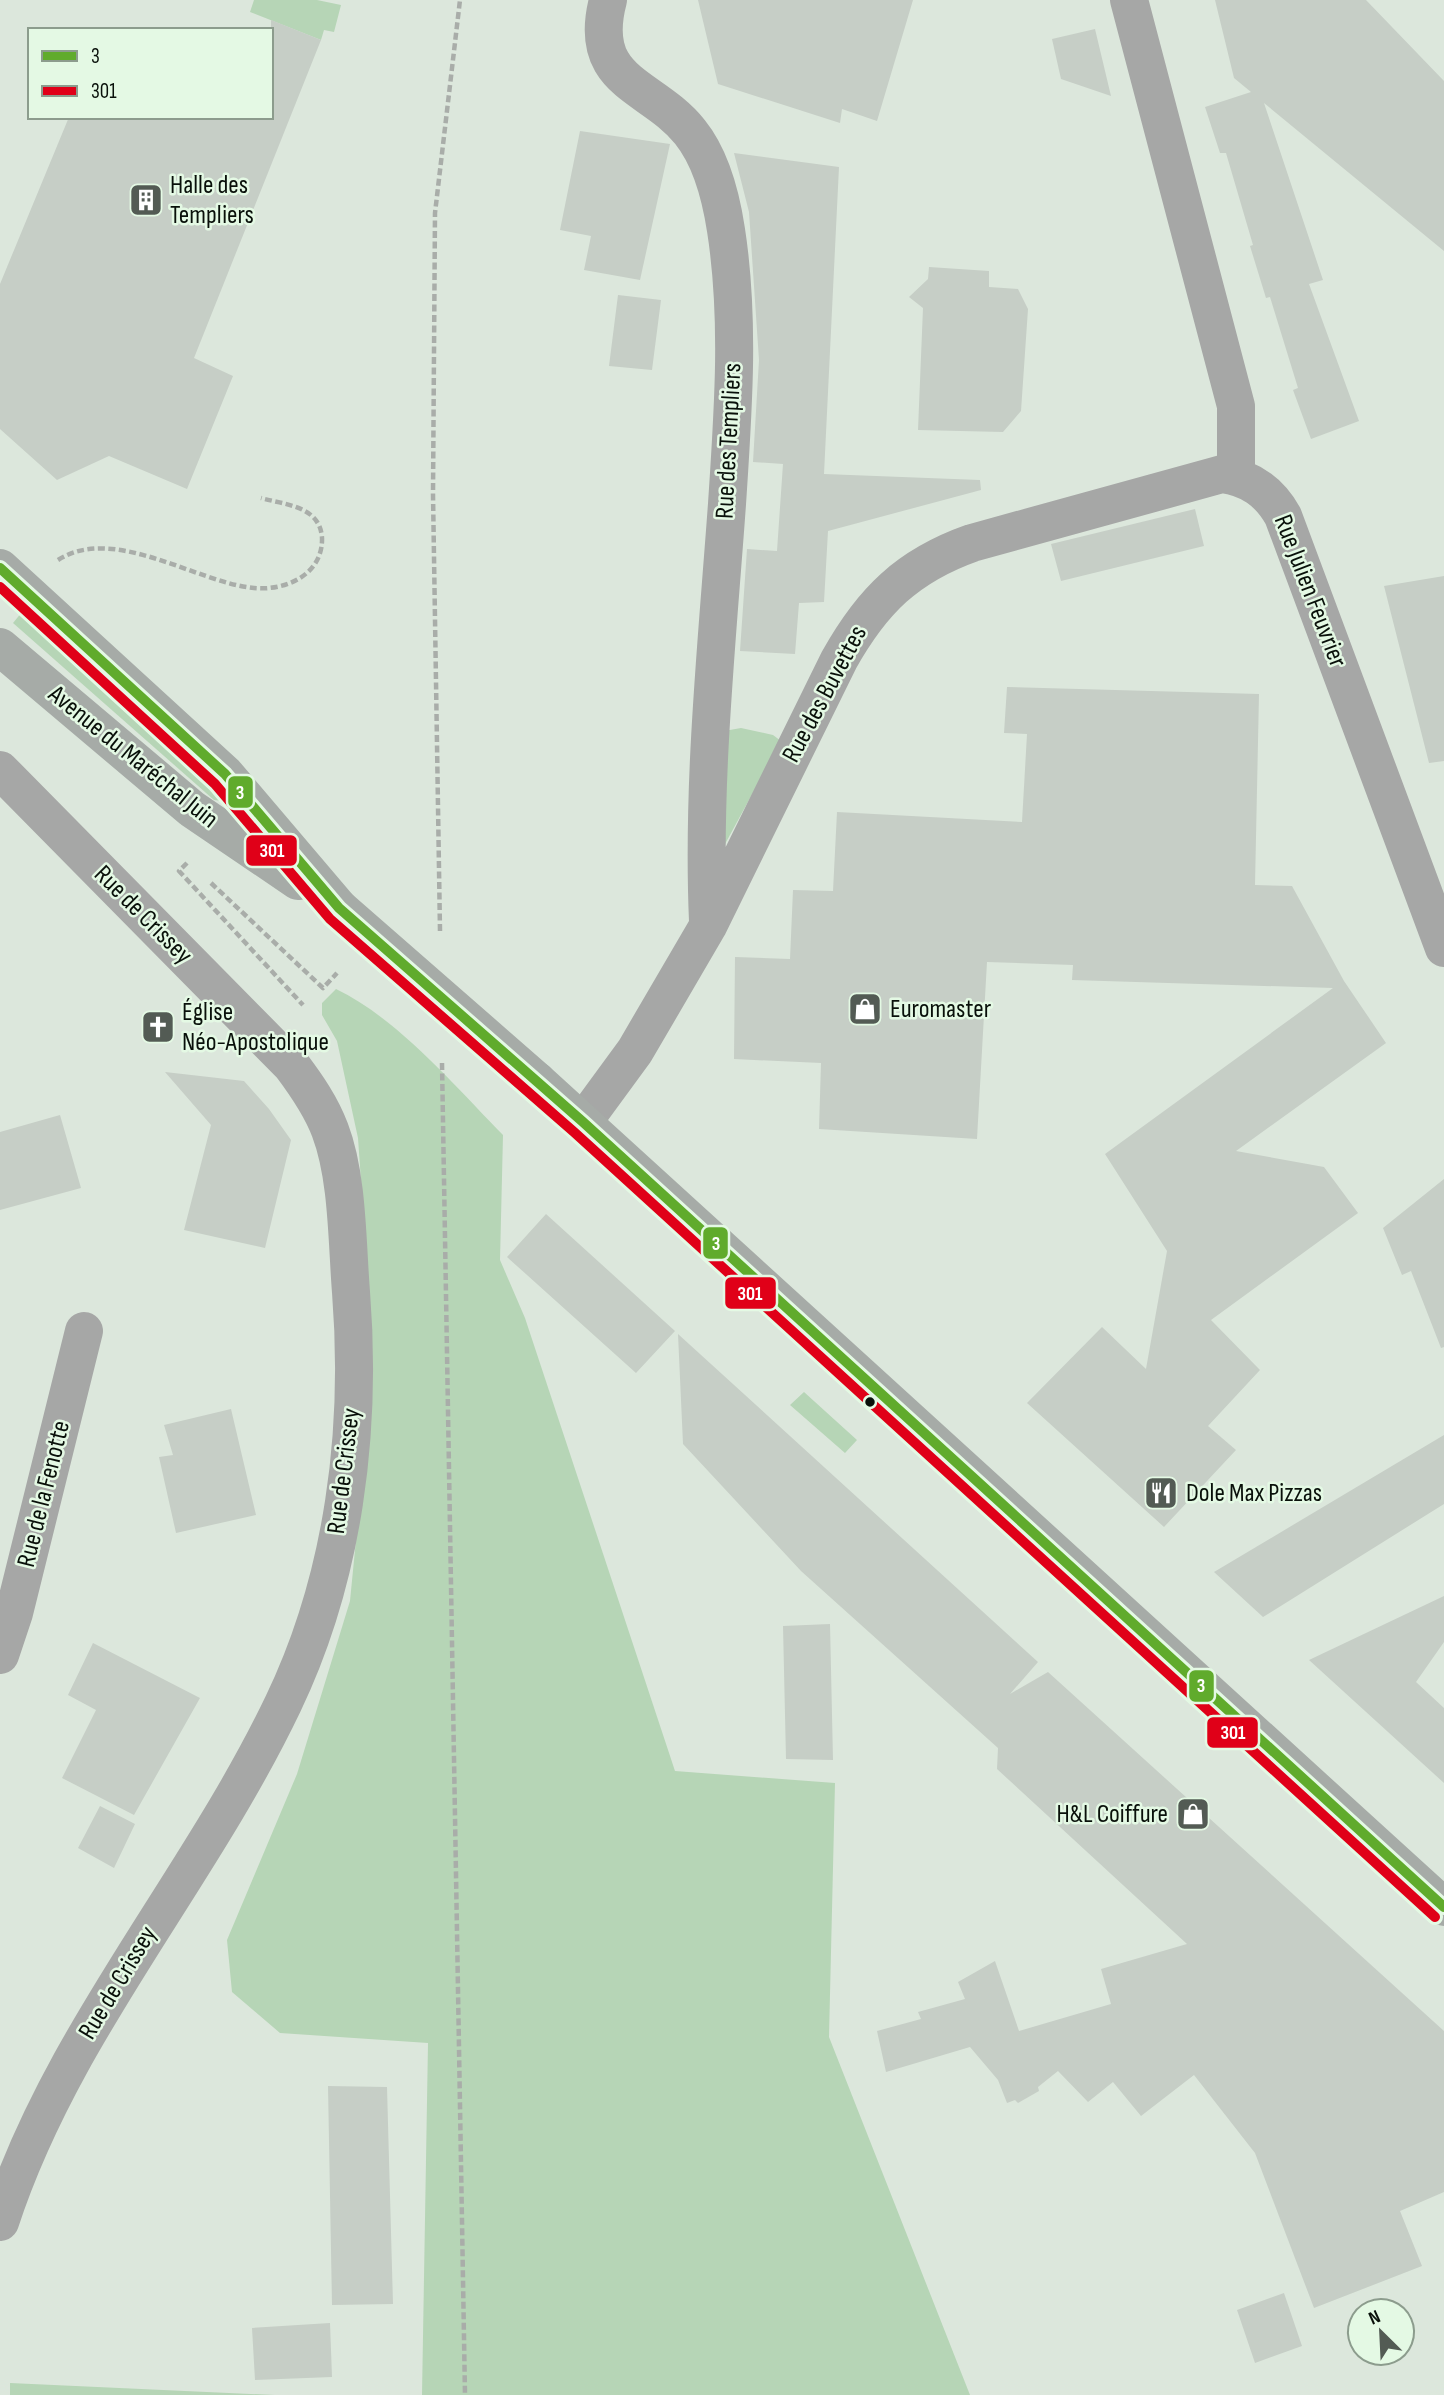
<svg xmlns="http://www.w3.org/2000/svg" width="1444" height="2395" viewBox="0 0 1444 2395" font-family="'Sofia Sans Condensed',sans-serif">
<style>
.green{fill:#b6d5b6}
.building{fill:#c6cec6}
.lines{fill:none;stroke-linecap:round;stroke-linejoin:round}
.path{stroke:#a9ada9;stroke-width:4.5;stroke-dasharray:7 3.5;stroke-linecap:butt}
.minor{stroke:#a6a7a6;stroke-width:38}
.major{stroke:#a6aba7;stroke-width:38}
.major-bridge{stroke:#a6aba7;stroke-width:38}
.bus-1-casing{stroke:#e4f9e4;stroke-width:16}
.bus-2-casing{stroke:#e4f9e4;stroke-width:16}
.bus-1{stroke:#60ab2c;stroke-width:10}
.bus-2{stroke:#e00018;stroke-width:10}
.bus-dot{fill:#09100a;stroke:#e4f9e4;stroke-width:2.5}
.labels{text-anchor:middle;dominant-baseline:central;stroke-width:5;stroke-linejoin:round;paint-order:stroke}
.poi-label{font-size:26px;fill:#09100a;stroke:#e4f9e4;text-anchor:start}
.street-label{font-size:26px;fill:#09100a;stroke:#e4f9e4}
.line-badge{stroke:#e4f9e4;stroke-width:2.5}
.badge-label{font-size:19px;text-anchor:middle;font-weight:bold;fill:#fff}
</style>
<rect width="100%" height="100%" fill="#dce7dc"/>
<!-- green -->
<path class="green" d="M254,0h63l24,5 -7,27 -10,-2 -3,10 -71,-28z
M22,612l201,186 -1,3 -8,-1 -201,-177z
M741,728l32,7 8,6 -63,116 6,-126z
M336,989c61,29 120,98 167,146l-3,125 25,58 150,453 160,12 -6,254 141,358h-548l6,-352 -148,-10 -48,-41 -5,-52 70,-166 53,-173 18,-183 -2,-165 -8,-115 -21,-97 -15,-26v-12z
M804,1392l53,48 -12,13 -55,-48z
M10,2383l265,12h-265z"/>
<!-- building -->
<path class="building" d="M698,0h215l-36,121 -35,-12 -2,14 -122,-39z
M1215,0h151l78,81v170l-180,-148 59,177 -14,4 50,137 -48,18 -18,-49 5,-2 -28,-91 -4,1 -16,-52 3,-1 -27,-92h-6l-15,-46 46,-15 -17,-14z
M271,20l50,20 -127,318 39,18 -46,113 -78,-33 -52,24 -57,-51v-145l69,-167h202z
M1095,29l16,67 -50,-17 -9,-40z
M580,131l90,13 -30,136 -56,-10 7,-34 -31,-6z
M734,153l105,14 -15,307 156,6 1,10 -153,41 -4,71 -25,1 -4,51 -55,-3 7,-102 30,2 6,-87 -30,-2 6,-102 -10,-148z
M929,267l60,4v16l29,2 10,20 -7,102 -18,21 -85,-2 5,-122 -14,-11 19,-18z
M618,295l43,5 -9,70 -43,-4z
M1195,509l9,37 -143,35 -10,-37z
M1444,576v185l-15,2 -45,-177z
M1007,687l252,7 -4,191 37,1 52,95 42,62 -150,108 88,16 34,46 -147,107 49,50 -52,56 28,24 -72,77 -137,-124 75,-76 44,42 21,-118 -62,-97 228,-166 -261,-8 1,-15 -86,-3 -10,177 -158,-10 2,-66 -87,-4 1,-102 55,2 3,-69 40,1 4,-79 185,10 5,-88 -23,-1z
M165,1072l79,9 25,28 22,31 -26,108 -81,-18 27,-105z
M60,1115l21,73 -81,22v-78z
M1444,1179v168l-3,1 -30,-77 -9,4 -19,-47z
M546,1214l129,117 -39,42 -129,-116z
M678,1334l360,328 -28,32 38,-22 396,359v161l-44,19 22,55 -108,42 -59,-155 -61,-78 -53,41 -28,-34 -25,20 -30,-31 -20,16 1,4 -21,12 -3,-3 -8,3 -9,-23 -28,-33 -84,25 -9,-41 44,-12 -3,-7 47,-13 -7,-17 37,-21 24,70 92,-27 -10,-35 86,-25 -190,-175 1,-21 -197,-177 -118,-127z
M231,1409l25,106 -80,18 -17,-76 14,-2 -9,-30z
M1444,1435v69l-181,113 -49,-45z
M1444,1596v46l-28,40 28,26v75l-135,-123z
M830,1624l3,136 -47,-1 -3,-133z
M93,1643l107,55 -66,117 -72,-37 34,-68 -28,-15z
M100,1806l35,18 -21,44 -36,-20z
M328,2086l59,1 6,217 -61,1z
M1284,2293l18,53 -47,17 -18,-53z
M330,2323l2,54 -77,3 -3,-52z"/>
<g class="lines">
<!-- path -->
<path class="path" d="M58,560c56,-36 139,23 196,28 31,3 69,-13 68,-50 -2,-32 -36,-33 -61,-40
M187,863l-8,8 124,134
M211,883l112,105 14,-15
M440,931l-7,-437 2,-281 25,-213
M442,1063l23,1332"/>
<!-- minor -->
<path class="minor" d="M608,0c-22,84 44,84 82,132 21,26 31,65 36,98 14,90 7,183 1,274 -10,139 -25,278 -19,417
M1129,0l107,406v70
M0,770l292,296c15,20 29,40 38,64 18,47 17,113 21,162 11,139 -7,285 -68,412 -85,178 -221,328 -283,518
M583,1122l52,-71 73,-125 131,-266c33,-59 68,-94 133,-117l250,-69c28,4 47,17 61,42l161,432
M0,1655l14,-42 70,-282"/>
<!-- major -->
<path class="major" d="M0,568l225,206 114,134
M0,647l192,162 106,72
M537,1081l907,826"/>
<!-- major-bridge -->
<path class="major-bridge" d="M339,908l198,173"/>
<defs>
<path id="bus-1" d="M0,568l225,206 114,134 244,214 861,785"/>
<path id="bus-2" d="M0,587l215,197 115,135 244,213 861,785"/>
</defs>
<!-- bus-1 casing -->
<use href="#bus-1" class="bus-1-casing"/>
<!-- bus-2 casing -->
<use href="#bus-2" class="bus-2-casing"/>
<!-- bus-1 -->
<use href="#bus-1" class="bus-1"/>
<!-- bus-2 -->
<use href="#bus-2" class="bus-2"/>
</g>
<!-- icons -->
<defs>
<symbol id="building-square" viewBox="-11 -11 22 22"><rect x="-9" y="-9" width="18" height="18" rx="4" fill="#535b54" stroke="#e4f9e4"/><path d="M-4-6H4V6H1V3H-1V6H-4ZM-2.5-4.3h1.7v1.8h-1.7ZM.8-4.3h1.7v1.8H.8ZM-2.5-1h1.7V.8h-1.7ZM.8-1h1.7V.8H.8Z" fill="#fff"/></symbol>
<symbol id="shop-square" viewBox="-11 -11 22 22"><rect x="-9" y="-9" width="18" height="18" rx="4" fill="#535b54" stroke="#e4f9e4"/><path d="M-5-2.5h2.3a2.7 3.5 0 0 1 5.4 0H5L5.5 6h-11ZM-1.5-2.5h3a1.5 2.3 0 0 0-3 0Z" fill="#fff"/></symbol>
<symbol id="church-square" viewBox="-11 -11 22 22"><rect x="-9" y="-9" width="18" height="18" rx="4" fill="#535b54" stroke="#e4f9e4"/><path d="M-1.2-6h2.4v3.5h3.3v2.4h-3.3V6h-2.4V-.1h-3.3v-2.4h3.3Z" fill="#fff"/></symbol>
<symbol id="restaurant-square" viewBox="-11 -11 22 22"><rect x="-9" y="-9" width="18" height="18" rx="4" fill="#535b54" stroke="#e4f9e4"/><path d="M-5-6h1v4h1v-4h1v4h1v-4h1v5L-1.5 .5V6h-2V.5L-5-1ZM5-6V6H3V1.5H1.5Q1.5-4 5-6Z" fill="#fff"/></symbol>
</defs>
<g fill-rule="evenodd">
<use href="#building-square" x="127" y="181" width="38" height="38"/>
<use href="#shop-square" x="846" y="990" width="38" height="38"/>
<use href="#church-square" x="139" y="1008" width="38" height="38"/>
<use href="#restaurant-square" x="1142" y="1474" width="38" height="38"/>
<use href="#shop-square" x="1174" y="1795" width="38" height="38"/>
</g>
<!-- markers -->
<circle class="bus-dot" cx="870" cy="1402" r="6"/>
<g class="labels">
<!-- poi labels -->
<g class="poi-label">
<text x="170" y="185">Halle des<tspan x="170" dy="30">Templiers</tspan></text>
<text x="890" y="1009">Euromaster</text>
<text x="182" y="1012">Église<tspan x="182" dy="30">Néo-Apostolique</tspan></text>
<text x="1186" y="1493">Dole Max Pizzas</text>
<text x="1168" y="1814" text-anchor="end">H&amp;L Coiffure</text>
</g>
<!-- street labels -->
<g class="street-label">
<text transform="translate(729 441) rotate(-87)">Rue des Templiers</text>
<text transform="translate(1310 591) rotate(69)">Rue Julien Feuvrier</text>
<text transform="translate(825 694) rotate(-62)">Rue des Buvettes</text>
<text transform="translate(133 757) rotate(39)">Avenue du Maréchal Juin</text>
<text transform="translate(143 915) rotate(45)">Rue de Crissey</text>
<text transform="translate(344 1471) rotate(-83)">Rue de Crissey</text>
<text transform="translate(44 1494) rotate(-76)">Rue de la Fenotte</text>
<text transform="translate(118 1983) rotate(-59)">Rue de Crissey</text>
</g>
</g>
<g class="line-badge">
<rect x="227" y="775" width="27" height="34" rx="7" fill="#60ab2c"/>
<rect x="245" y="834" width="53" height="33" rx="7" fill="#e00018"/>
<rect x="702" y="1226" width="27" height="34" rx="7" fill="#60ab2c"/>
<rect x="724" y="1276" width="53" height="34" rx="7" fill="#e00018"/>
<rect x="1188" y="1669" width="27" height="34" rx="7" fill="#60ab2c"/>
<rect x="1206" y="1716" width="53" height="33" rx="7" fill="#e00018"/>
</g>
<g class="badge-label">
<text x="240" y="799">3</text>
<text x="272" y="857">301</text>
<text x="716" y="1250">3</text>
<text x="750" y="1300">301</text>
<text x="1201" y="1692">3</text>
<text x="1233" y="1739">301</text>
</g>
<!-- legend -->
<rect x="28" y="28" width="245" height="91" fill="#e4f9e4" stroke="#8c9c8d" stroke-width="2"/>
<rect x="42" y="51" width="35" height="10" fill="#60ab2c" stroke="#8c9c8d" stroke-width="2"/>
<text x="91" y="63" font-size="21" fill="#09100a">3</text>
<rect x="42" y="86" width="35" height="10" fill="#e00018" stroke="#8c9c8d" stroke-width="2"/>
<text x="91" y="98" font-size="21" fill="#09100a">301</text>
<!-- north arrow -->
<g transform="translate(1381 2332) rotate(336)"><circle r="33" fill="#e4f9e4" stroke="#8c9c8d" stroke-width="2"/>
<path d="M0-5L12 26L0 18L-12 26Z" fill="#535b54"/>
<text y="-10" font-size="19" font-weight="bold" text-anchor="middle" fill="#09100a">N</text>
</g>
</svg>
